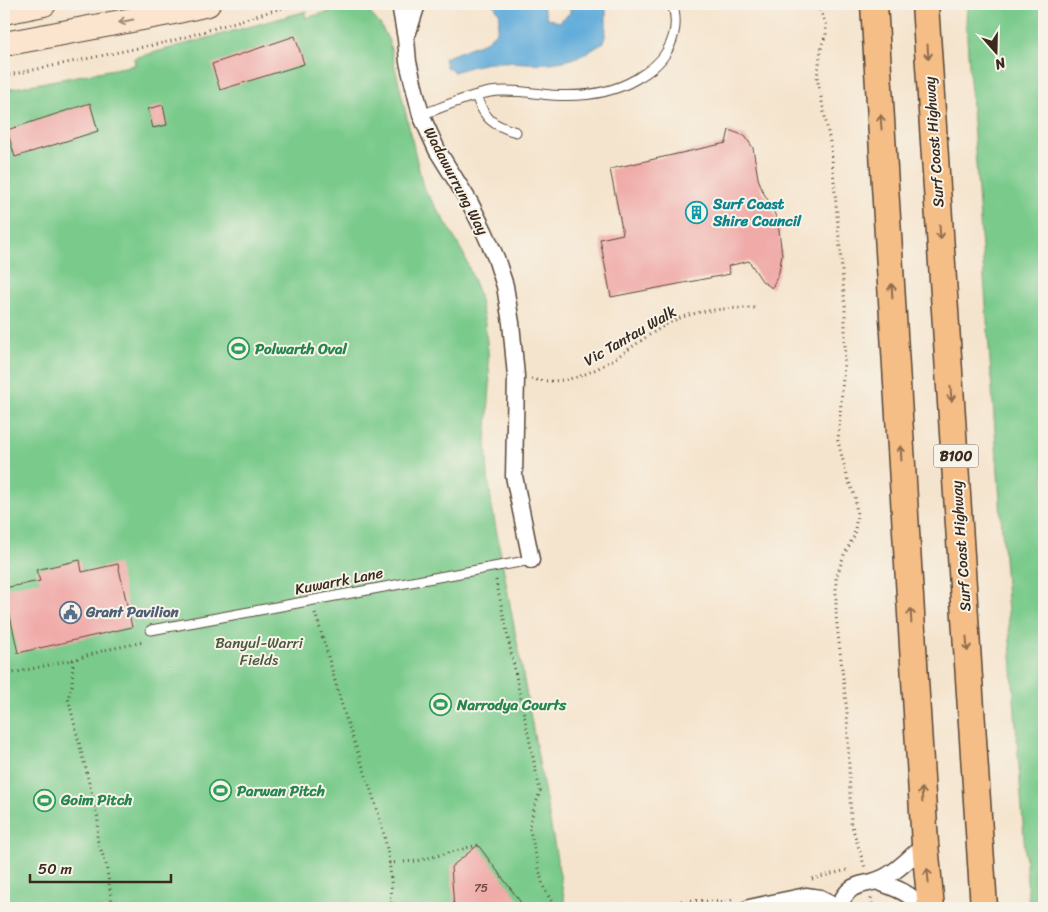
<svg xmlns="http://www.w3.org/2000/svg" width="1048" height="912" viewBox="0 0 1048 912" font-family="Sriracha,sans-serif">
<style>
.green{fill:#79ca8b;stroke:#5a7a54}
.water{fill:#61acda;stroke:#4e6b7c}
.building{fill:#f0aba9}
.lines{fill:none;stroke-linecap:round;stroke-linejoin:round}
.lane-casing{stroke:#574638;stroke-width:11}
.street-casing{stroke:#574638;stroke-width:19}
.secondary-casing{stroke:#574638;stroke-width:26}
.primary-casing{stroke:#574638;stroke-width:29}
.path{stroke:#574638;stroke-width:3;stroke-dasharray:1 4;stroke-linecap:butt}
.lane{stroke:#fff;stroke-width:9}
.street{stroke:#fff;stroke-width:16}
.secondary{stroke:#fbe5cf;stroke-width:24}
.primary{stroke:#f6be87;stroke-width:26}
.oneway{stroke:#9b8876}
.oneway2{stroke:#8f6d4d}
.labels{text-anchor:middle;dominant-baseline:central;stroke-width:4;stroke-linejoin:round;paint-order:stroke}
.number-label{font-size:12px;fill:#684a41}
.shield{fill:#f7f3e8;stroke:#73665b;stroke-width:1}
.shield-label{font-size:14px;font-weight:bold;fill:#3b2a1e}
.street-label{font-size:15px;fill:#3b2a1e;stroke:#f7f3e8}
.culture-label{font-size:15px;font-weight:bold;fill:#0d838f;stroke:#f7f3e8;text-anchor:start}
.leisure-label{font-size:15px;font-weight:bold;fill:#27864d;stroke:#f7f3e8;text-anchor:start}
.service-label{font-size:15px;font-weight:bold;fill:#4e5e75;stroke:#f7f3e8;text-anchor:start}
.park-label{font-size:15px;fill:#4e5a3f;stroke:#f7f3e8}
</style>
<rect width="100%" height="100%" fill="#f7f3e8"/>
<filter id="ink" filterUnits="userSpaceOnUse"><feTurbulence type="fractalNoise" baseFrequency=".02" numOctaves="2"/><feDisplacementMap in="SourceGraphic" scale="10" xChannelSelector="R" yChannelSelector="G"/><feConvolveMatrix kernelMatrix="1 2 1 2 8 2 1 2 1" color-interpolation-filters="sRGB"/></filter>
<filter id="wash" filterUnits="userSpaceOnUse"><feTurbulence type="fractalNoise" baseFrequency=".0096" numOctaves="4" result="noise"/><feDisplacementMap in="SourceGraphic" scale="20" xChannelSelector="R" yChannelSelector="G"/><feGaussianBlur stdDeviation="1.12" result="paint"/><feColorMatrix in="noise" values="0 0 0 0 0 0 0 0 0 0 0 0 0 0 0 0 0 1.4 0 .05"/><feComposite in="paint" operator="in"/></filter>
<g filter="url(#wash)">
<rect width="100%" height="100%" fill="#f5e4cd"/>
<!-- green -->
<path class="green" d="M967,4h77v904h-15l-63,-884z
M351,6l16,4 13,14 9,17 34,146 25,39 16,29 14,37 7,32 3,27 2,35 -4,56 2,35 4,30 74,401h-562v-818l131,-25 -1,-7 173,-47 -2,7z"/>
<!-- water -->
<path class="water" d="M490,4h52l5,14 12,4 11,-9v-9h36v25l-2,13c-24,18 -48,23 -77,21 -9,0 -18,-2 -27,-1 -16,1 -31,5 -46,10l-8,-5 -2,-9 41,-16 12,-11 3,-16 -6,-10z"/>
<g id="blocks">
<!-- building -->
<path class="building" d="M295,36l9,28 -84,26 -8,-26z
M90,103l8,28 -83,26 -8,-27z
M163,105l4,20 -14,3 -5,-19z
M729,130l16,6 8,12 5,30 5,14 8,13 7,17 4,33 -3,17 -7,16 -10,-7 -13,-20 -21,5 2,8 -119,23 -11,-58 23,-5 -13,-65 116,-26z
M80,560l2,12 36,-8 14,63 -114,26 -14,-65 36,-7 -4,-11z
M478,845l47,63h-71l-3,-41z"/>
</g>
</g>
<g filter="url(#ink)">
<use href="#blocks" fill-opacity="0" stroke="#574638" stroke-width="1"/>
<g class="lines">
<defs>
<path id="lane" d="M476,96c9,23 16,29 40,36
M421,115c22,-8 46,-19 69,-23 20,-3 41,1 61,3 29,2 60,-1 85,-16 12,-7 24,-15 31,-28 8,-14 11,-31 5,-47
M151,630l380,-70"/>
<path id="street" d="M400,4l6,35 2,23 13,53 16,35 33,53 14,28 12,27 9,28 6,37 5,53 -2,100 17,84
M408,32l9,-28
M876,881c17,6 36,12 45,27
M749,908l57,-12 14,2 18,9
M838,908c14,-32 25,-18 49,-32 14,-8 26,-21 38,-32"/>
<path id="secondary" d="M4,12l40,-8
M4,44l165,-31 39,-9"/>
<path id="primary" d="M874,4l51,840 6,64
M925,4l59,904"/>
</defs>
<!-- lane casing -->
<use href="#lane" class="lane-casing"/>
<!-- street casing -->
<use href="#street" class="street-casing"/>
<!-- secondary casing -->
<use href="#secondary" class="secondary-casing"/>
<!-- primary casing -->
<use href="#primary" class="primary-casing"/>
<!-- path -->
<path class="path" d="M806,4l14,6 6,14v11l-4,9 -5,33 14,70 14,158v47l-7,89 10,39 7,16 2,20 -3,20 -10,19 -8,23v38l11,96 4,111 14,45
M4,76l168,-35 123,-37
M531,379c59,12 95,-34 142,-58 26,-12 55,-13 83,-13
M496,580l44,211 -11,35 14,60 12,22
M315,613c11,33 19,66 29,99 20,63 52,130 47,196
M73,660l-1,25 -4,13 30,121 -1,20 9,25 7,44
M4,675l76,-17 25,-8 39,-8
M389,863l28,-2 61,-16
M812,879l35,-9
M871,898l2,10
M652,908l33,-8 38,2 12,-3"/>
<!-- lane -->
<use href="#lane" class="lane"/>
<!-- street -->
<use href="#street" class="street"/>
<!-- secondary -->
<use href="#secondary" class="secondary"/>
<!-- primary -->
<use href="#primary" class="primary"/>
</g>
<!-- one-way arrows -->
<defs><path id="oneway-shaft" d="M-6 0H5M1.5-3L5.5 0L1.5 3" fill="none" stroke-width="1.6" stroke-linecap="round" stroke-linejoin="round" transform="scale(1.25)"/></defs>
<use class="oneway" href="#oneway-shaft" transform="translate(126 21) rotate(169)"/>
<g class="oneway2">
<use href="#oneway-shaft" transform="translate(928 52) rotate(86)"/>
<use href="#oneway-shaft" transform="translate(881 122) rotate(-94)"/>
<use href="#oneway-shaft" transform="translate(940 232) rotate(86)"/>
<use href="#oneway-shaft" transform="translate(892 291) rotate(-93)"/>
<use href="#oneway-shaft" transform="translate(951 394) rotate(86)"/>
<use href="#oneway-shaft" transform="translate(901 453) rotate(-93)"/>
<use href="#oneway-shaft" transform="translate(911 616) rotate(-93)"/>
<use href="#oneway-shaft" transform="translate(967 644) rotate(86)"/>
<use href="#oneway-shaft" transform="translate(922 795) rotate(-93)"/>
<use href="#oneway-shaft" transform="translate(928 876) rotate(-95)"/>
</g>
</g>
<!-- icons -->
<defs>
<symbol id="building-ring" viewBox="-11 -11 22 22"><circle r="9.5" fill="#f7f3e8" stroke="#0f9aa8" stroke-width="1.5"/><path d="M-4-6H4V6H1V3H-1V6H-4ZM-2.5-4.3h1.7v1.8h-1.7ZM.8-4.3h1.7v1.8H.8ZM-2.5-1h1.7V.8h-1.7ZM.8-1h1.7V.8H.8Z" fill="#0f9aa8"/></symbol>
<symbol id="stadium-ring" viewBox="-11 -11 22 22"><circle r="9.5" fill="#f7f3e8" stroke="#2e9e5b" stroke-width="1.5"/><path d="M0-5a6.5 5 0 1 0 0 10a6.5 5 0 1 0 0-10ZM-3.5-1.8h7v3.6h-7Z" fill="#2e9e5b"/></symbol>
<symbol id="civic-ring" viewBox="-11 -11 22 22"><circle r="9.5" fill="#f7f3e8" stroke="#5c6f8a" stroke-width="1.5"/><path d="M-.6-6.5H3V-4.5H.6V-3L4-1V1h2V6H-6V1h2V-1L-.6-3ZM-1.2 2.5V6h2.4V2.5Z" fill="#5c6f8a"/></symbol>
</defs>
<g fill-rule="evenodd">
<use href="#building-ring" x="684" y="200" width="25" height="25"/>
<use href="#stadium-ring" x="226" y="336" width="25" height="25"/>
<use href="#civic-ring" x="58" y="600" width="25" height="25"/>
<use href="#stadium-ring" x="428" y="692" width="25" height="25"/>
<use href="#stadium-ring" x="208" y="778" width="25" height="25"/>
<use href="#stadium-ring" x="32" y="788" width="25" height="25"/>
</g>
<g class="labels">
<!-- number labels -->
<g class="number-label">
<text x="481" y="888">75</text>
</g>
<!-- shield labels -->
<rect class="shield" x="933.5" y="444.5" width="45" height="23" rx="4"/>
<g class="shield-label">
<text x="956" y="456">B100</text>
</g>
<!-- street labels -->
<g class="street-label">
<text transform="translate(934 142) rotate(-94)">Surf Coast Highway</text>
<text transform="translate(456 181) rotate(62)">Wadawurrung Way</text>
<text transform="translate(630 336) rotate(-30)">Vic Tantau Walk</text>
<text transform="translate(961 546) rotate(-94)">Surf Coast Highway</text>
<text transform="translate(339 581) rotate(-11)">Kuwarrk Lane</text>
</g>
<!-- culture labels -->
<g class="culture-label">
<text x="713" y="204">Surf Coast<tspan x="713" dy="17">Shire Council</tspan></text>
</g>
<!-- leisure labels -->
<g class="leisure-label">
<text x="255" y="349">Polwarth Oval</text>
<text x="457" y="705">Narrodya Courts</text>
<text x="237" y="791">Parwan Pitch</text>
<text x="61" y="800">Goim Pitch</text>
</g>
<!-- service labels -->
<g class="service-label">
<text x="86" y="612">Grant Pavilion</text>
</g>
<!-- park labels -->
<g class="park-label">
<text x="259" y="643">Banyul-Warri<tspan x="259" dy="17">Fields</tspan></text>
</g>
</g>
<!-- margin -->
<rect width="1048" height="912" fill="none" stroke="#f7f3e8" stroke-width="20"/>
<!-- north arrow -->
<g transform="translate(996 52) rotate(160)" stroke="#f7f3e8" stroke-width="4" paint-order="stroke">
<path d="M0-4L9 19L0 12L-9 19Z" fill="#3b2a1e"/>
<text y="-8" font-size="14" font-weight="bold" text-anchor="middle" fill="#3b2a1e">N</text>
</g>
<!-- scale -->
<path d="M30 874v8h141v-8" fill="none" stroke="#3b2a1e" stroke-width="2.5"/>
<text x="38" y="874" font-size="15" fill="#3b2a1e" stroke="#f7f3e8" stroke-width="4" paint-order="stroke">50 m</text>
</svg>
